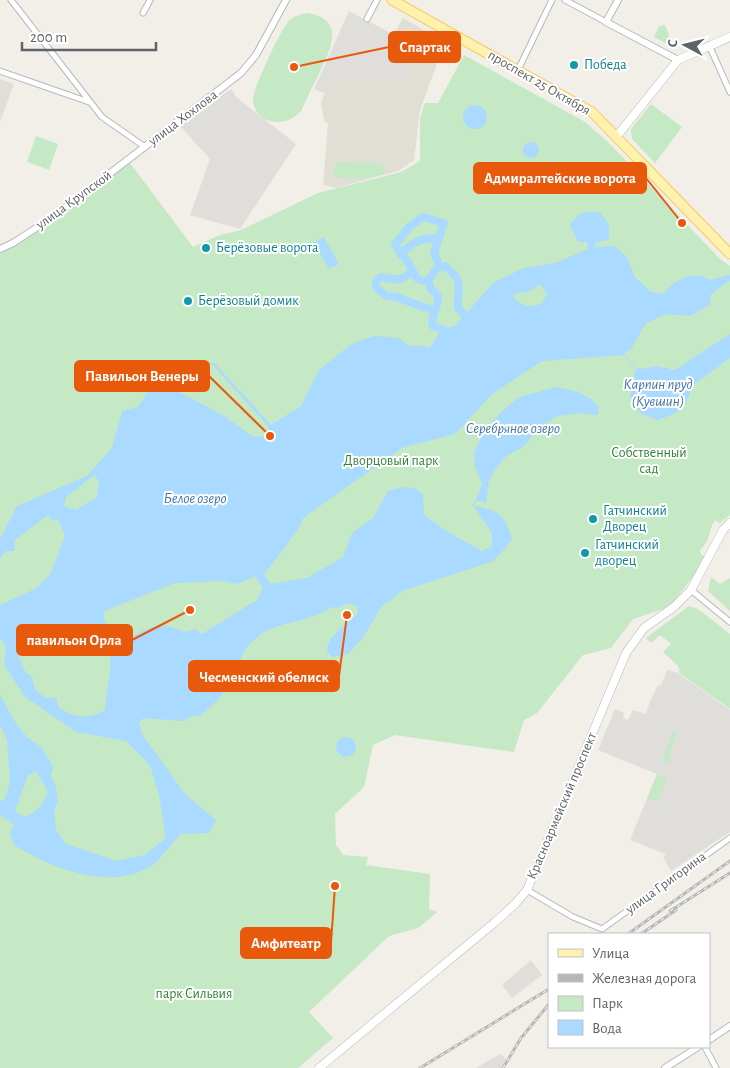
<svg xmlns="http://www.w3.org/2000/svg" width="730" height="1068" viewBox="0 0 730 1068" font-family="'Alegreya Sans',sans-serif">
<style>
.industrial{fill:#e0deda}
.education{fill:#e1ded6}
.green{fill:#c5e8c5}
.water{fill:#aadaff;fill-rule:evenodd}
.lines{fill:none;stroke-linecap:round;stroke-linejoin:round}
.stream{stroke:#aadaff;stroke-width:1}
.river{stroke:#aadaff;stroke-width:8}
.minor-casing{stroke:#b5b8bc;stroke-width:7}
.tertiary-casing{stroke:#b5b8bc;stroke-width:8}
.secondary-casing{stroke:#b6babf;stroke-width:9}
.primary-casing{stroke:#f2c960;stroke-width:11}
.minor{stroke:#fff;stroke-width:5}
.tertiary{stroke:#fff;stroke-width:6}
.secondary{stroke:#fff;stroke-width:8}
.primary{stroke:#fff2af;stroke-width:9}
.rail-casing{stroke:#b6b7b8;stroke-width:3}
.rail{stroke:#fff;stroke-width:1;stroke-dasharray:4;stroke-linecap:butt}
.culture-dot{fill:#0f9aa8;stroke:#fff;stroke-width:2}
.labels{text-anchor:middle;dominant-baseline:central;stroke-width:4;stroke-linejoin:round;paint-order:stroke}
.culture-label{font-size:14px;fill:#0d838f;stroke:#fff;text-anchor:start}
.street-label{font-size:14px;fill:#5f6368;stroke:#fff}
.park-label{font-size:14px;fill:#348238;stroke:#fff}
.water-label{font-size:15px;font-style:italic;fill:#4174aa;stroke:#fff}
.leader{fill:none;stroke:#e8590c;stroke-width:2}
.callout-dot{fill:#e8590c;stroke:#fff;stroke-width:2}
.callout{fill:#e8590c;stroke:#e8590c;stroke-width:2}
.callout-label{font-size:15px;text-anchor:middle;font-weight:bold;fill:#fff}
</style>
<rect width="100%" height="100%" fill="#f1efe8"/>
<!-- industrial -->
<path class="industrial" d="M349,11l70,37 -13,24 -1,7h-66l-8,3 -5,12 -12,-5z
M231,89l6,9 59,46 -56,85 -50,-14 20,-56 -30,-33z
M667,670l11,3 52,37v122l-59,39 -8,-14 3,-3 -36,-14 27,-66 -59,-24 17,-41 9,4 -1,5 5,2 5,-10 12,4 12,-28 4,-1z
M531,960l11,15 -30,23 -10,-13z
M500,1054l6,5 -5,9h-25z"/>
<!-- education -->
<path class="education" d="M403,18l42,24 -25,68 -6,50 -16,11 -62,17 -13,-3 5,-62 -4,-2 -3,-19 10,-20 8,-3h66l1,-7 13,-24 -25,-14z
M0,79l14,5 -14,38z"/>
<!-- green -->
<path class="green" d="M308,13c38,7 23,36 11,60 -6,13 -12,25 -18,38 -15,18 -47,14 -48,-12 0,-10 27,-68 35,-77 5,-6 12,-8 20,-9z
M665,25l8,22 -19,-10 5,-11z
M464,55l121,67 24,21 111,116 10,7v249l-10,8 -5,-3c-7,10 -4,21 -15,30l1,4 4,3 -8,15 -24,30 -10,7 -30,10 -22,29 -28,7 -46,58 -13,7 -10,32 -119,-17 -22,10 -9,42 -29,27 1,31 7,10 25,2 -2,8 64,9 -1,35 8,3 -19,16 -29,8 -80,76 24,26 -35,30h-298v-814l29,-17 101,-74 63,84 27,-12 21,-5 77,-37 83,-21 19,-11v-43l5,-15h13z
M651,104l31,23 -27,36 -23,-24 -1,-10z
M36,136l22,8 -9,26 -22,-8z
M337,162l43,1 5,4 -1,7 -23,5 -23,-1 -6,-6z
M711,577l9,7 10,-6v33l-22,-20z
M689,606l9,3 32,25v75l-52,-37 2,-2 -3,-5 -14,-13 8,-8 -11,-9 -9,8 -5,-5z
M673,731l4,2 -7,19v12l-8,-4z
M657,774l10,4 -9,24 -11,-3z"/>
<!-- water -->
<path class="water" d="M463 117a12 12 0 1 1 24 0a12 12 0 1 1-24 0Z
M523 150a8 8 0 1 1 16 0a8 8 0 1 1-16 0Z
M584,212h16l9,13v14l-14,4v4l20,-1 12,11 7,19 17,16 12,2c12,-15 30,-24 47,-14l20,-5v5l-20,15 1,9 -20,12 -25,-2 -20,9 -15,26 -8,6 -81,6 -50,33 -37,40 -53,14 -99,70c-2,12 -30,43 -39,57l7,9 36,-6 36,-21 9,-24 21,-15 15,-27c14,-4 23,-7 35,3l1,21 27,19 31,17 10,-5v-13l-19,-28c27,7 32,8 39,35l-18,21 -92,30 -20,15 -20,33 -14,15 -16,3 -5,-5c0,-17 20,-27 31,-39l-1,-7 -8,-3 -12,5 -6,-1c-19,15 -48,13 -70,27 -22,15 -24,39 -37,58 -6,9 -16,17 -24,24h-8l-9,5 -40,-3 -4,5 3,11 43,60 31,26 -7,13 -28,1c-9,9 -17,21 -26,29 -40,31 -106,5 -142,-19l-3,-11 4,-8 -14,-11v-13l5,-2 5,-17 -3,-43 -7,-14v-30l17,30 10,12 15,11 11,19 -2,9 4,7 3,19 -4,9 2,19 10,14 50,17 29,-6 21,-17 -7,-43 -9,-30 -24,-24 -50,-9 -52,-36 -20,-32 2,-17 -6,-9v-33l37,-17 14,-15 14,-38 -7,-16 -5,2 -5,-6 -33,25 -1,11h-8l-6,8v-20l17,-33 70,-30 25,-28 10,-37 16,-4 10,-16 24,-3c15,-14 19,-26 42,-25l57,62 30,-19 18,-36 30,-24 12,-6 14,-4 24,2 8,7 23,2 12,-18 13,-3 38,-43 31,-15 31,-5 33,-14 -1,-7h-9l-8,-16 3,-6zM540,284l7,10 -6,10c-12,3 -18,3 -27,-6l2,-5 12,-1zM206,364l7,1 55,61v3l8,7 -2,7 -10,-6 -12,-1 -31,-22 -44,-23 2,-5zM94,475l5,6 -2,16 -21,13 -12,-4 2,-9zM255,576l8,12 -6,12 -55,34 -7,-5 -9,3c-29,-11 -32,-7 -59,7 -16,-4 -24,-11 -23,-28l71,-28 49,-2 14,3zM100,640c3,2 7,5 9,8 5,9 -3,48 -4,62 -18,10 -30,8 -47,-3l-2,-10 -11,1 -10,-9 -3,-12 -6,-4 -11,-25 5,-5c35,10 46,2 80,-3zM36,771l12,21c-6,13 -10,21 -25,25l-8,-6 13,-36z
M324,237l15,27 -10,5 -15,-26z
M730,334v24l-38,28c-5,23 -14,27 -35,34l-17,-7 -7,-9 -3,-8 5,-25 4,-3 4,1 13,-3 19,4z
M557,387l21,5 13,7 8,8 -1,8 -19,-2 -21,3 -19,11 -16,20 -17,9 -11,14 -6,10 -3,23 -10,-3 6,-16 -7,-17 -1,-14 8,-18 17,-21 20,-17z
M336 747a10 10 0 1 1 20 0a10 10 0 1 1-20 0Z"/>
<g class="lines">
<!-- stream -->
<path class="stream" d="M623,355l14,14
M473,505l3,-5"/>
<!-- river -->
<path class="river" d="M401,255c10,-14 22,-17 38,-17
M411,272c-10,10 -17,8 -30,5l-5,4v6l10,9 10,1 39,14
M428,281c-16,0 -13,-10 -21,-20 -4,-5 -8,-10 -12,-16l14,-18 14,-10 21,6 -10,30 6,14
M442,329l-9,-3c-3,-12 6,-18 5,-30l-7,-7 -3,-8 9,-13 8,-2c22,19 11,19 13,42l7,8"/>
<defs>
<path id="minor" d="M11,0l91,117 43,30
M565,0l41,22
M143,13l7,-13
M367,19l10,-19
M709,45l21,47
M518,70l34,-70
M0,71l89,31
M691,590l39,32
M527,890l46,27 29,12 128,-91
M705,1047l11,21"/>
<path id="tertiary" d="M618,0l-12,22 72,38
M0,249l13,-6 40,-26 188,-144 15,-18 30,-55
M709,1040l21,-14
M665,1068l33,-21"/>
<path id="secondary" d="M617,136l61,-76 52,-23
M319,1068l175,-145 21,-19 12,-14 99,-237 18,-25 30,-21 17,-17 32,-60 7,-7"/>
<path id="primary" d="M392,0l200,112 138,142"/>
</defs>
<!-- minor casing -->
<use href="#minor" class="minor-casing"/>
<!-- tertiary casing -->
<use href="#tertiary" class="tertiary-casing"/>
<!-- secondary casing -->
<use href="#secondary" class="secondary-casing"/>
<!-- primary casing -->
<use href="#primary" class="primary-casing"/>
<!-- minor -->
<use href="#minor" class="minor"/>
<!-- tertiary -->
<use href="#tertiary" class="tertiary"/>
<!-- secondary -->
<use href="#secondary" class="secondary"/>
<!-- primary -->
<use href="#primary" class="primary"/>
<defs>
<path id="rail" d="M670,911l60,-38
M628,934l102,-73
M641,934l35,-24
M420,1068l129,-79
M503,1068l18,-30 28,-34"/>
</defs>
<!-- rail casing -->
<use href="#rail" class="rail-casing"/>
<!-- rail -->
<use href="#rail" class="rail"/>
</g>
<!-- markers -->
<g class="culture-dot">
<circle cx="574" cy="65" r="5"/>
<circle cx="206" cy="248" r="5"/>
<circle cx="188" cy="301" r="5"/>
<circle cx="593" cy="519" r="5"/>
<circle cx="585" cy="553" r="5"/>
</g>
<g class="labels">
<!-- culture labels -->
<g class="culture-label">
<text x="584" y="65">Победа</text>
<text x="216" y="248">Берёзовые ворота</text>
<text x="198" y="301">Берёзовый домик</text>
<text x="603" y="511">Гатчинский<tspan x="603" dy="16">Дворец</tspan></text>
<text x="595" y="545">Гатчинский<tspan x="595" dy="16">дворец</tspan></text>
</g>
<!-- street labels -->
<g class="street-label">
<text transform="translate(539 83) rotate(30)">проспект 25 Октября</text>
<text transform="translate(183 118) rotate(-37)">улица Хохлова</text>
<text transform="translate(74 200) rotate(-36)">улица Крупской</text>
<text transform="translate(562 806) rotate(-67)">Красноармейский проспект</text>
<text transform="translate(666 883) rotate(-36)">улица Григорина</text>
</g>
<!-- park labels -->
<g class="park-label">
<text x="649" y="453">Собственный<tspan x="649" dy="16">сад</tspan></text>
<text x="391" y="461">Дворцовый парк</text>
<text x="194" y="994">парк Сильвия</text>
</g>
<!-- water labels -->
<g class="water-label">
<text x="658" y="384">Карпин пруд<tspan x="658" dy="17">(Кувшин)</tspan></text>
<text x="513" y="428">Серебряное озеро</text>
<text x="195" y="498">Белое озеро</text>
</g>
</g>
<!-- callouts -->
<path class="leader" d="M294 67L389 47M682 223L646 178M270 436L209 376M190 610L132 640M347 615L339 676M335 886L331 943"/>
<g class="callout-dot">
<circle cx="294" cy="67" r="5"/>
<circle cx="682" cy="223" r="5"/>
<circle cx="270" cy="436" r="5"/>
<circle cx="190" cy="610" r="5"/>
<circle cx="347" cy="615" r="5"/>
<circle cx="335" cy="886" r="5"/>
</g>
<g class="callout">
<rect x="389" y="32" width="71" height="30" rx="5"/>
<rect x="474" y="163" width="172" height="30" rx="5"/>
<rect x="75" y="361" width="134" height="30" rx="5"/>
<rect x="17" y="625" width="115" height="30" rx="5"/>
<rect x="189" y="661" width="150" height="30" rx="5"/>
<rect x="241" y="928" width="90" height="30" rx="5"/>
</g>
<g class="callout-label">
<text x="425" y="52">Спартак</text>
<text x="560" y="183">Адмиралтейские ворота</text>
<text x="142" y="381">Павильон Венеры</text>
<text x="74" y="645">павильон Орла</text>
<text x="264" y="682">Чесменский обелиск</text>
<text x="286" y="948">Амфитеатр</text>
</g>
<!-- legend -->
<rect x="548" y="933" width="162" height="115" fill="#ffffff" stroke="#bfc1c3"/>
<rect x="558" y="949" width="25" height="8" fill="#fff2af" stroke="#bfc1c3"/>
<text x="592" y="958" font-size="15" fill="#5f6368">Улица</text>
<rect x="558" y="974" width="25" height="8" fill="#b6b7b8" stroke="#bfc1c3"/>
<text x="592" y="983" font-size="15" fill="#5f6368">Железная дорога</text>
<rect x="558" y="996" width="25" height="15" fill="#c5e8c5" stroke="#bfc1c3"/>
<text x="592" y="1008" font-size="15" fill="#5f6368">Парк</text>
<rect x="558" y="1020" width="25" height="15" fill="#aadaff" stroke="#bfc1c3"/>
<text x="592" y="1033" font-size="15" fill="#5f6368">Вода</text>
<!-- north arrow -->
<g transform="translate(685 45) rotate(277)" stroke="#ffffff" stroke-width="4" paint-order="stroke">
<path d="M0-4L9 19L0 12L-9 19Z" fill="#5f6368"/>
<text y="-8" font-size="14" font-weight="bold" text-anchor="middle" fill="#5f6368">С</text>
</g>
<!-- scale -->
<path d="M22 42v8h134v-8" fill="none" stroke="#5f6368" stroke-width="2.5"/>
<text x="30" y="42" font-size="15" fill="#5f6368" stroke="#ffffff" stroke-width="4" paint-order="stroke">200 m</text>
</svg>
